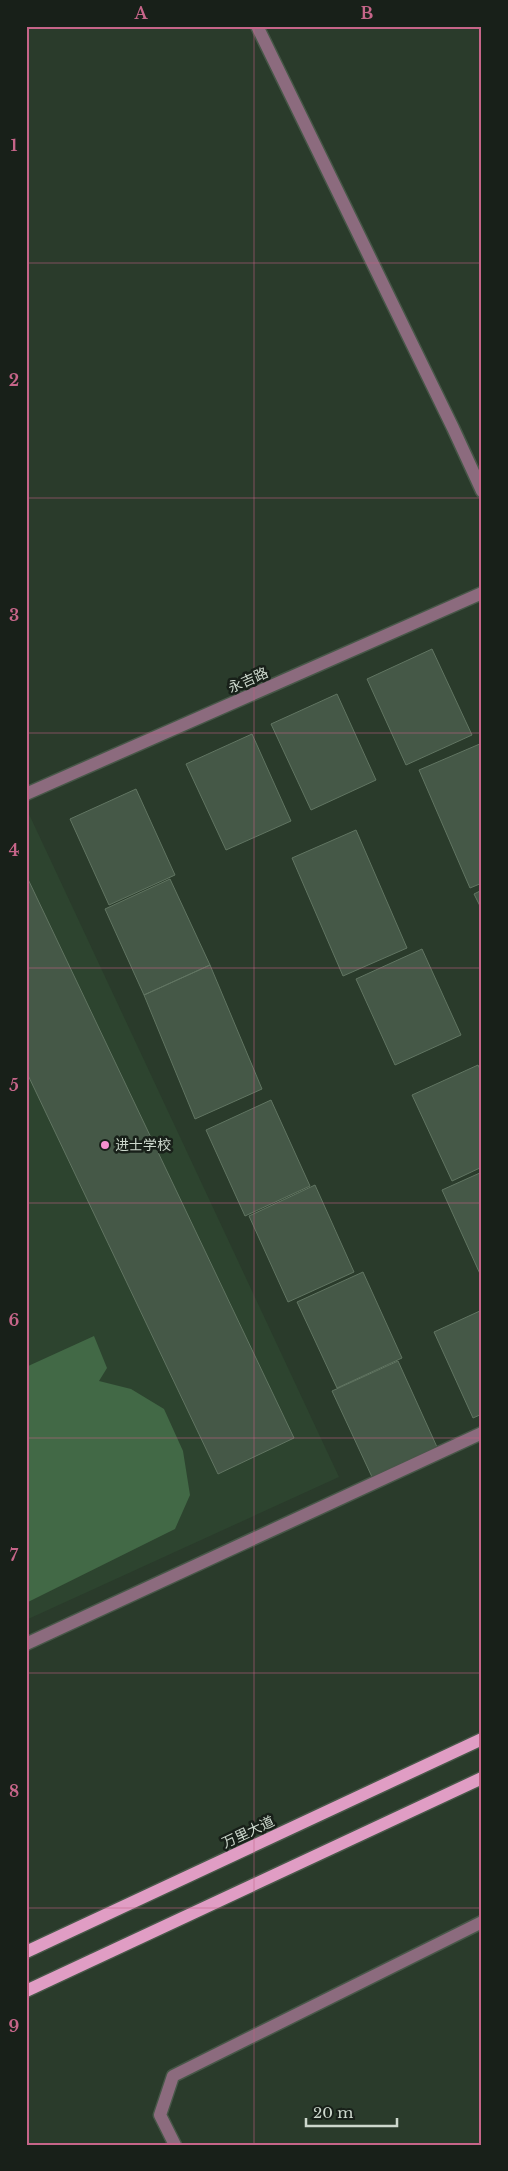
<svg xmlns="http://www.w3.org/2000/svg" width="508" height="2171" viewBox="0 0 508 2171" font-family="'Libre Baskerville','Noto Sans SC',serif">
<style>
.built{fill:#2d442f}
.green{fill:#426946}
.building{fill:#455847;stroke:#617562}
.lines{fill:none;stroke-linecap:round;stroke-linejoin:round}
.minor-casing{stroke:#475748;stroke-width:15}
.major-casing{stroke:#475748;stroke-width:15}
.minor{stroke:#8c6b7e;stroke-width:12}
.major{stroke:#e09dc4;stroke-width:12}
.grid{fill:none;stroke:#c66589;stroke-width:1;stroke-opacity:0.55}
.poi-dot{fill:#f690cf;stroke:#182019;stroke-width:2}
.labels{text-anchor:middle;dominant-baseline:central;stroke-width:5;stroke-linejoin:round;paint-order:stroke}
.street-label{font-size:14px;fill:#cdd8cd;stroke:#182019}
.poi-label{font-size:14px;fill:#cdd8cd;stroke:#182019;text-anchor:start}
.neatline{fill:none;stroke:#c66589;stroke-width:2}
.grid-label{font-size:16px;text-anchor:middle;font-weight:bold;fill:#c66589}
</style>
<rect width="100%" height="100%" fill="#2a3b2b"/>
<!-- built -->
<path class="built" d="M28,812l311,665 -313,143v-807z"/>
<!-- green -->
<path class="green" d="M94,1336l13,32 -8,13 32,8 33,20 19,42 7,44 -15,34 -149,74v-236z"/>
<!-- building -->
<path class="building" d="M432,649l40,86 -66,30 -39,-86z
M337,694l39,86 -65,30 -40,-86z
M252,734l39,87 -65,29 -40,-86z
M482,743v140l-12,5 -51,-118z
M136,789l39,86 -66,30 -39,-86z
M356,830l51,118 -64,28 -51,-118z
M26,875l268,563 -76,36 -192,-403z
M170,879l40,86 -66,30 -39,-86z
M482,890v20l-8,-16z
M422,949l39,86 -66,30 -39,-86z
M210,965l52,124 -67,30 -51,-124z
M478,1065l4,8v94l-30,14 -40,-86z
M271,1100l39,86 -65,30 -39,-86z
M482,1172v104h-1l-39,-86z
M315,1185l39,87 -66,30 -39,-86z
M363,1272l39,86 -65,30 -40,-86z
M482,1310v104l-9,4 -39,-86z
M398,1361l39,86 -65,30 -40,-86z"/>
<g class="lines">
<defs>
<path id="minor" d="M257,26l196,402 29,63
M26,794l456,-201
M26,1644l456,-211
M175,2145l-15,-30 13,-39 309,-154"/>
<path id="major" d="M26,1952l456,-213
M26,1991l456,-213"/>
</defs>
<!-- minor casing -->
<use href="#minor" class="minor-casing"/>
<!-- major casing -->
<use href="#major" class="major-casing"/>
<!-- minor -->
<use href="#minor" class="minor"/>
<!-- major -->
<use href="#major" class="major"/>
</g>
<!-- grid -->
<path class="grid" d="M254,26v2119M26,263h456M26,498h456M26,733h456M26,968h456M26,1203h456M26,1438h456M26,1673h456M26,1908h456"/>
<!-- markers -->
<circle class="poi-dot" cx="105" cy="1145" r="5"/>
<g class="labels">
<!-- street labels -->
<g class="street-label">
<text transform="translate(248 680) rotate(-24)">永吉路</text>
<text transform="translate(248 1832) rotate(-25)">万里大道</text>
</g>
<!-- poi labels -->
<g class="poi-label">
<text x="115" y="1145">进士学校</text>
</g>
</g>
<!-- border -->
<rect width="508" height="2171" fill="none" stroke="#182019" stroke-width="55"/>
<!-- scale -->
<path d="M306 2118v8h91v-8" fill="none" stroke="#cdd8cd" stroke-width="2.5"/>
<text x="313" y="2118" font-size="15" fill="#cdd8cd" stroke="#182019" stroke-width="4" paint-order="stroke">20 m</text>
<rect x="28" y="28" width="452" height="2116" class="neatline"/>
<g class="grid-label">
<text x="141" y="19">A</text>
<text x="367" y="19">B</text>
<text x="14" y="151">1</text>
<text x="14" y="386">2</text>
<text x="14" y="621">3</text>
<text x="14" y="856">4</text>
<text x="14" y="1091">5</text>
<text x="14" y="1326">6</text>
<text x="14" y="1561">7</text>
<text x="14" y="1797">8</text>
<text x="14" y="2032">9</text>
</g>
</svg>
